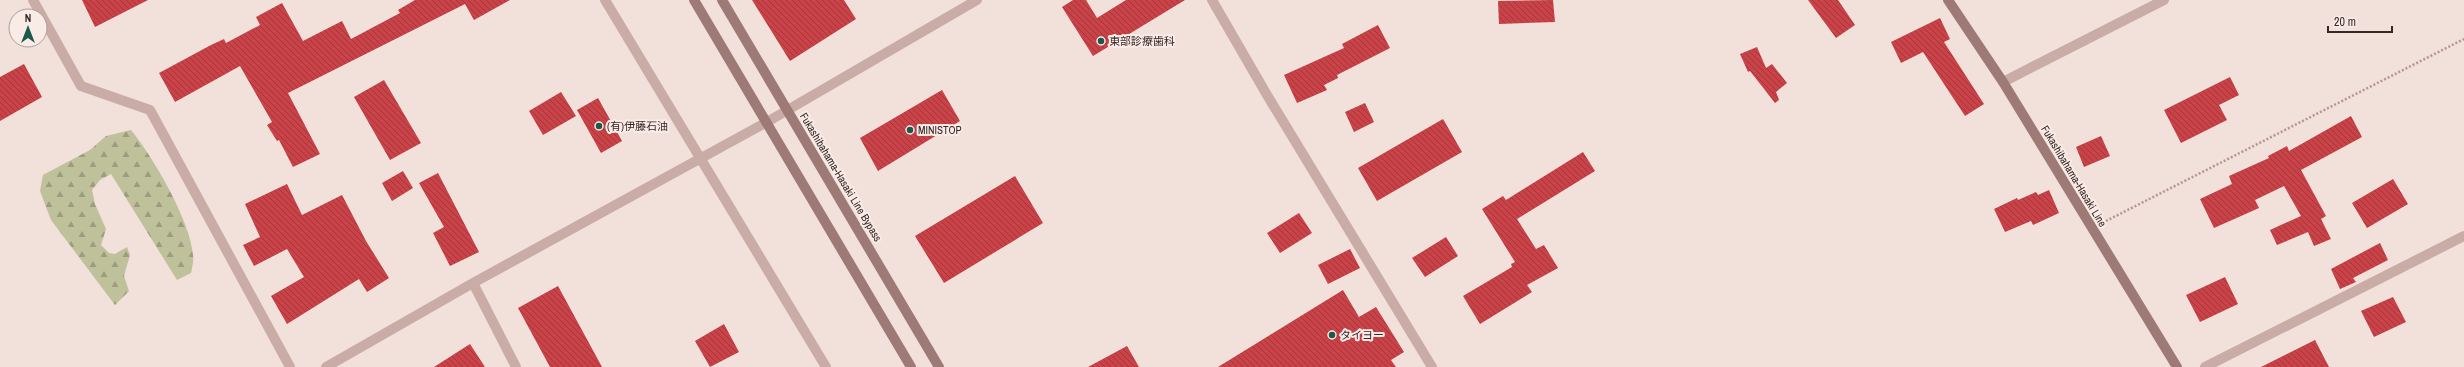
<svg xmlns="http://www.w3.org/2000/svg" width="2464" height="367" viewBox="0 0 2464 367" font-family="'Archivo Narrow','Noto Sans JP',sans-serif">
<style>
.forest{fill:url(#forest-firs)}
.building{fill:url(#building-back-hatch)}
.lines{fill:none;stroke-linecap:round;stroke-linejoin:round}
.path{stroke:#b69590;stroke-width:2.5;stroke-dasharray:2 2;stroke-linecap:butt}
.minor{stroke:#caaca6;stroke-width:10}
.tertiary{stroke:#caaca6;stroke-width:10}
.secondary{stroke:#9e7a77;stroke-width:10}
.poi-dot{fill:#1c584b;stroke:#f9ebe6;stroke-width:1.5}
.labels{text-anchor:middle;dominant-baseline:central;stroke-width:4;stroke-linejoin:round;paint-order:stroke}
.poi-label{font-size:11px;fill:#362727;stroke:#f9ebe6;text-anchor:start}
.street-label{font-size:11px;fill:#362727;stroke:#f9ebe6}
</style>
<defs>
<pattern id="forest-firs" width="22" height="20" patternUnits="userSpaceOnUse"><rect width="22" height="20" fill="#bfc19a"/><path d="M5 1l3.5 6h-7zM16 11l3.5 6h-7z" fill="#9c9d7e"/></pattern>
<pattern id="building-back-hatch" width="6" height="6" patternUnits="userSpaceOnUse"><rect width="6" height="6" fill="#c84247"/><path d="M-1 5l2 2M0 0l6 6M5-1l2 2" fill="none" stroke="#a3373b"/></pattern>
</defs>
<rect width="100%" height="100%" fill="#f2e0da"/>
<!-- forest -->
<path class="forest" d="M131,130c22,27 59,90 62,125 1,6 -1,13 -2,18l-14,7 -66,-106 -11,6 -8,10 3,14 11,25 -5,16 8,8 6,1 12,-7 3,8 -6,21 5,15 -14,14 -64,-85 -11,-29 3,-16 47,-25 16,-14z"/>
<!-- building -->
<path class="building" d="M82,0h66l-53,27z
M415,0h95l-36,20 -9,-16 -177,89 32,61 -27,13 -14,-27 -2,1 -10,-16 5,-3 -32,-56 -65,36 -16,-29 52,-28 13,-6 2,4 34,-18 -4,-8 26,-14 21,38 39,-20 9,18 49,-26 -2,-3z
M752,0h92l12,19 -66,42z
M1073,0h13l11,18 29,-18h59l-92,56 -31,-49z
M1553,0l2,22 -56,2 -1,-23z
M1808,0h30l17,25 -19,13z
M1940,18l10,21 -6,3 40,62 -19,12 -42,-64 -22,11 -10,-21z
M1378,25l12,23 -53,27 1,3 -14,7 3,5 -30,13 -13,-28 60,-27 -2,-4z
M1757,47l9,21 6,-4 15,19 -11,9 3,8 -4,3 -25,-32 -2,1 -8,-18z
M24,64l18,33 -42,24v-44z
M2230,77l9,18 -20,10 8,15 -46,23 -17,-33z
M384,80l37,63 -31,17 -36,-63z
M942,90l18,31 -82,50 -18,-33z
M561,92l15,24 -33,19 -14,-24z
M598,98l24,43 -21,12 -24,-43z
M1365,103l9,19 -20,10 -9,-20z
M2351,116l11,21 -61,33 25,46 -5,3 10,20 -17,7 -6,-14 -31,13 -7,-15 31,-14 -17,-30 -29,14 4,8 -45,20 -14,-29 32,-15 -3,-8 40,-18 -1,-2 19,-10 2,5z
M1443,119l19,33 -85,49 -19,-33z
M2101,136l9,20 -26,11 -8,-20z
M1583,152l12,19 -78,48 19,30 8,-4 14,23 -31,17 5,7 -52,32 -17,-28 49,-29 -1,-3 4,-2 -33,-53 21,-13 3,4z
M403,171l10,17 -21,13 -10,-18z
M438,173l41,79 -29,14 -17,-33 11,-6 -25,-44z
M1015,176l28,47 -99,60 -29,-47z
M2393,179l15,25 -41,24 -15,-25z
M287,184l15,31 40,-20 24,46 23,37 -22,14 -8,-13 -72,45 -16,-28 33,-19 -17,-28 -33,17 -11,-21 17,-8 -15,-33z
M2049,190l10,23 -26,12 -2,-4 -26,11 -11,-23 23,-11 1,2 18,-8 2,3z
M1299,213l13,20 -32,20 -13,-20z
M1446,237l12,19 -33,21 -13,-19z
M2380,243l8,17 -35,18 3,4 -16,7 -9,-20z
M1350,249l10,19 -32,16 -10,-19z
M2225,277l13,27 -38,18 -14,-27z
M558,286l44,81h-52l-32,-59z
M1343,290l16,27 17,-10 28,45 -13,8 5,7h-178z
M2393,297l13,25 -32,15 -13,-26z
M724,324l15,28 -29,15 -15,-26z
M2315,340l14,27h-68z
M470,344l15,23h-51z
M1127,346l12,21h-51z"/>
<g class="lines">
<!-- path -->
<path class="path" d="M2106,221l358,-182"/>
<!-- minor -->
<path class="minor" d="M605,0l221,367
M2003,82l161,-82
M2205,367l259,-131"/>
<!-- tertiary -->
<path class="tertiary" d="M33,0l48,86 69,24 140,257
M1212,0l55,95 165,272
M473,283l43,84
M326,367l147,-84 294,-161 210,-122"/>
<!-- secondary -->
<path class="secondary" d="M694,0l217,367
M722,0l217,367
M1948,0l55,82 174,285"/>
</g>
<!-- markers -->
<g class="poi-dot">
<circle cx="1101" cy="41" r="4"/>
<circle cx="599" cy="126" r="4"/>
<circle cx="910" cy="130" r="4"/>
<circle cx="1332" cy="335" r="4"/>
</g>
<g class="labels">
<!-- poi labels -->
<g class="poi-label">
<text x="1109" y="41">東部診療歯科</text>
<text x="607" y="126">(有)伊藤石油</text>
<text x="918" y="130">MINISTOP</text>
<text x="1340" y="335">タイヨー</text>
</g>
<!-- street labels -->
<g class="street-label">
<text transform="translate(2074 176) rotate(59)">Fukashibahama-Hasaki Line</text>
<text transform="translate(841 177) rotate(59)">Fukashibahama-Hasaki Line Bypass</text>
</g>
</g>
<!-- north arrow -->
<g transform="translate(28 28)"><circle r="19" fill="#f9ebe6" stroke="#ab9d9a"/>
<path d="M0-3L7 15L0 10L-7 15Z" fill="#1c584b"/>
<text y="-6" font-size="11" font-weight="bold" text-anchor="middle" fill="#362727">N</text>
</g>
<!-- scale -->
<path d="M2328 26v6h64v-6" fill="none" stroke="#362727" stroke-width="2"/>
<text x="2334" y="26" font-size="12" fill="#362727" stroke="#f9ebe6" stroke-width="3" paint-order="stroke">20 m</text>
</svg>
